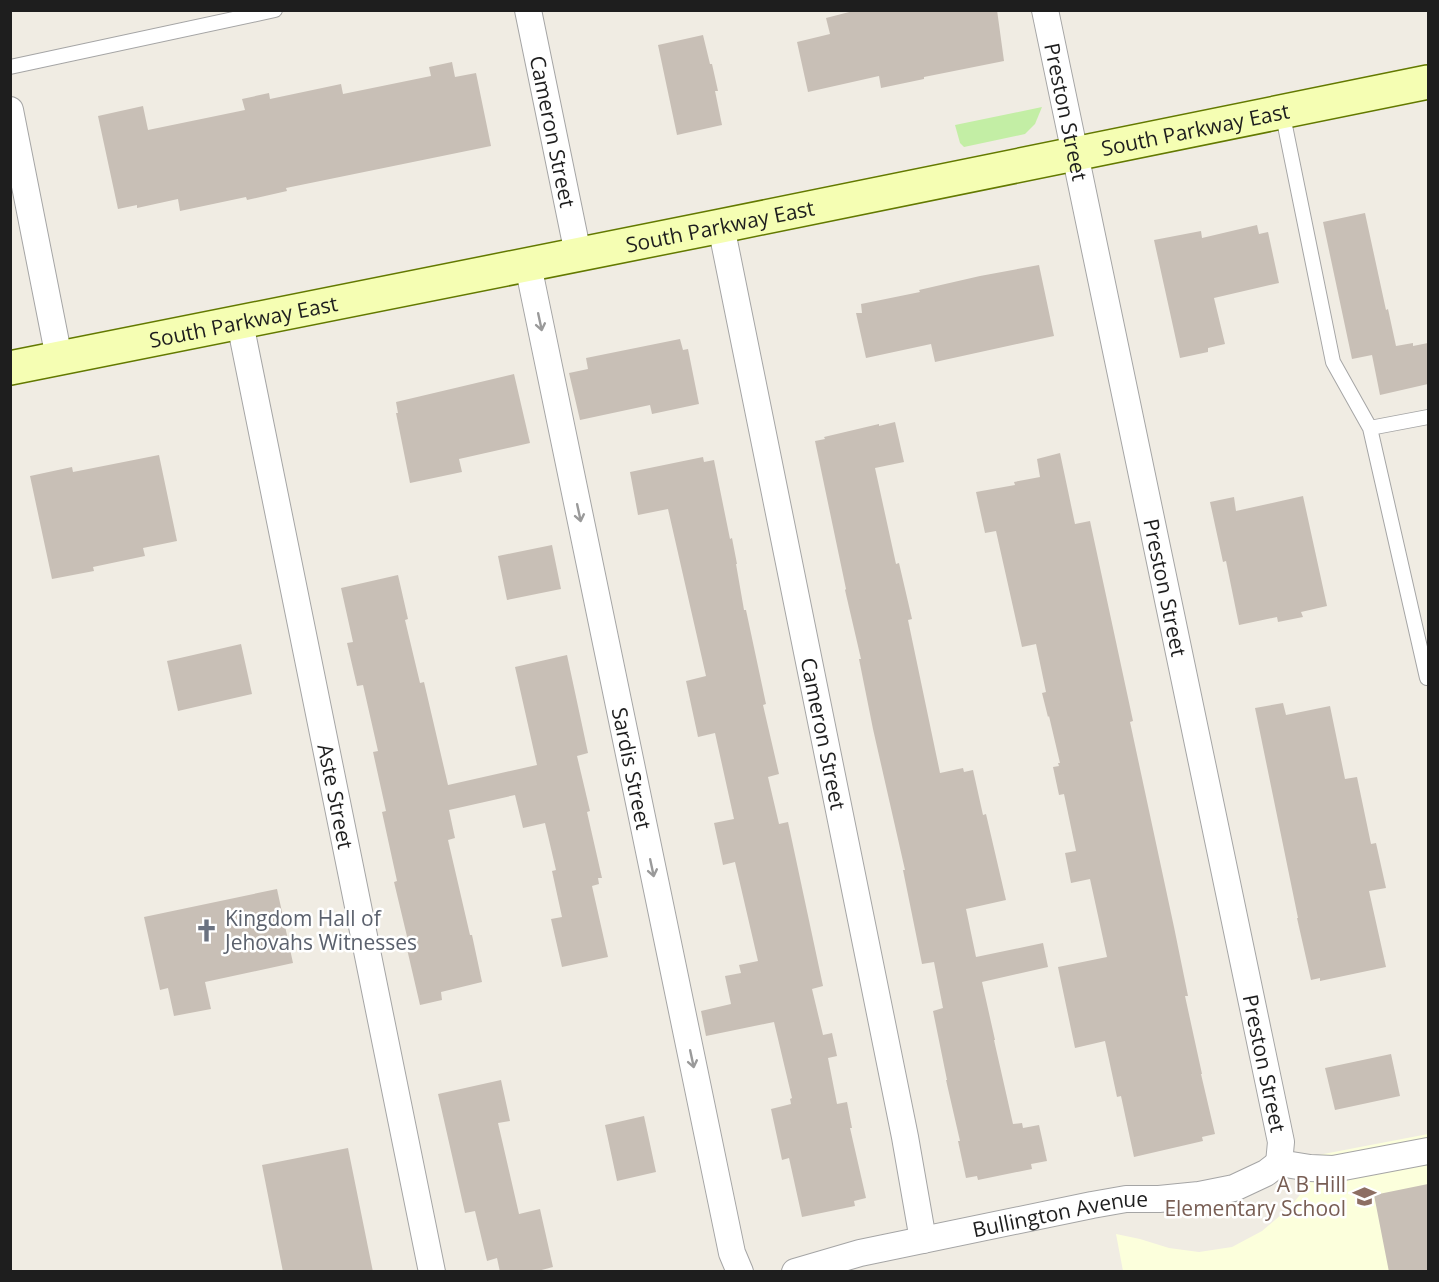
<svg xmlns="http://www.w3.org/2000/svg" width="1439" height="1282" viewBox="0 0 1439 1282" font-family="'Open Sans',sans-serif">
<style>
.education{fill:#fcffdc}
.grass{fill:#c3eea5}
.building{fill:#c8bfb6}
.lines{fill:none;stroke-linecap:round;stroke-linejoin:round}
.lane-casing{stroke:#a5a5a5;stroke-width:16}
.street-casing{stroke:#a5a5a5;stroke-width:28}
.secondary-casing{stroke:#637900;stroke-width:36}
.lane{stroke:#fff;stroke-width:14}
.street{stroke:#fff;stroke-width:26}
.secondary{stroke:#f5feb3;stroke-width:33}
.oneway{stroke:#9a9a9a}
.labels{text-anchor:middle;dominant-baseline:central;stroke-width:5;stroke-linejoin:round;paint-order:stroke}
.street-label{font-size:21px;fill:#1e1e1e;stroke:#fff}
.worship-label{font-size:21px;fill:#5b616d;stroke:#fff;text-anchor:start}
.education-label{font-size:21px;fill:#785e54;stroke:#fff;text-anchor:end}
</style>
<rect width="100%" height="100%" fill="#f0ece3"/>
<!-- education -->
<path class="education" d="M1428,1134v137h-305l-7,-37 24,5 29,9 30,4 33,-5 30,-16 27,-23 20,-24 4,-28z"/>
<!-- grass -->
<path class="grass" d="M1042,107l-7,17 -10,10 -61,13 -4,-4 -5,-18z"/>
<!-- building -->
<path class="building" d="M857,10h140l7,51 -80,16v2l-43,9 -2,-12 -71,16 -11,-50 33,-8 -4,-16z
M703,35l7,29h2l6,27h-3l7,34 -45,10 -19,-90z
M452,62l3,15 21,-4 15,73 -205,42 1,3 -40,9 -1,-3 -66,14 -2,-12 -41,9v-3l-19,4 -20,-93 45,-10 5,24 97,-20 -3,-11 27,-6 1,6 71,-15 2,10 88,-18 -2,-9z
M1365,213l21,97 2,-1 8,37 17,-3v3l15,-3v41l-48,11 -8,-40 -20,4 -29,-137z
M1257,225l2,9 9,-2 11,51 -65,15 11,46 -17,4v4l-28,6 -26,-118 47,-9 1,7z
M1039,265l15,71 -119,26 -4,-18 -65,14 -10,-45h6l-1,-9 59,-12 -1,-2 61,-14z
M680,339l3,11 5,-1 11,55 -47,10 -2,-9 -70,15 -11,-47 19,-4 -2,-11z
M514,374l16,69 -71,16 3,13 -52,11 -14,-70h2l-2,-11z
M895,422l9,40 -29,6 21,96 3,-1 13,56 -4,1 32,153 23,-5 1,4 9,-2 10,45 3,-1 20,86 -40,9 10,48 67,-14 5,24 -66,15 13,58h-1l19,84 9,-1 1,5 16,-3 8,36 -16,3 1,5 -54,11 -1,-4 -11,2 -8,-37h2l-14,-61h1l-14,-69 10,-3 -9,-46 -12,2 -19,-94h2l-32,-141 -14,-70h2l-16,-69 1,-1 -31,-148 10,-2 -1,-2 55,-13v2z
M1060,453l15,71 15,-3 43,200 -3,1 44,205 12,59 2,10h-3l17,78h-1l14,60 -13,3 1,4 -69,16 -13,-61 -4,1 -12,-56 -30,7 -17,-81 49,-10 -17,-78 -19,4 -6,-30 11,-2 -12,-57 -5,1 -6,-28 6,-1 -1,-3h2l-11,-47 -1,1 -6,-24 4,-1 -10,-48 -14,3 -26,-116 -11,2 -9,-41 39,-7 -1,-3 26,-5 -3,-18z
M159,455l18,86 -34,7 2,8 -52,11 1,4 -42,8 -22,-103 42,-9 1,5z
M703,457l1,5 10,-2 16,79 2,-1 5,26h-1l8,46h2l20,94 -3,1 16,69 -11,3 11,47 9,-2 35,164 -11,3 11,46 9,-2 5,23 -9,2 9,46 10,-2 5,26h-2l16,70 -12,3 1,5 -53,11 -13,-59 -7,2 -11,-51 20,-5 -1,-5 2,-1 -18,-76 -68,14 -5,-25 30,-7 -6,-28 16,-3 -2,-8 19,-4 -23,-99 -12,3 -9,-42 20,-4 -19,-86 -17,4 -12,-56 20,-5 -38,-167 -30,6 -8,-43z
M1303,496l24,110 -26,6 2,5 -25,5 -1,-5 -38,8 -13,-64 -3,1 -13,-60 24,-5 2,14z
M552,545l9,44 -54,11 -9,-44z
M398,575l10,44 -3,1 15,63 4,-1 24,103 89,-20 -22,-98 52,-12 21,98 -11,3 13,55 -3,1 15,66h-4l1,6 -7,2 16,71 -46,10 -11,-48 11,-2 -10,-46 4,-1 -11,-47 -22,5 -8,-33 -66,15 6,28 -7,2 22,95h2l10,47 -41,10 1,8 -22,5 -13,-56h3l-16,-67 3,-1 -15,-69 4,-1 -13,-59 5,-1 -15,-66 -6,1 -10,-43 6,-1 -12,-54z
M241,644l11,50 -74,17 -11,-50z
M1283,703l3,12 44,-9 15,73 12,-2 14,67 5,-1 10,45 -17,3 17,76 -66,14v-3l-9,2 -14,-62h1l-43,-210z
M277,889l16,74 -88,19 6,27 -37,7 -6,-28 -8,2 -16,-73z
M1391,1054l9,42 -65,14 -10,-42z
M501,1080l9,41 -12,2 21,91 21,-5 13,58 -19,5h-34l-3,-14 -10,3 -12,-50 -10,2 -27,-119z
M644,1116l12,56 -39,9 -12,-56z
M348,1148l25,124h-90l-21,-107z
M1428,1184v88h-39l-15,-77z"/>
<g class="lines">
<defs>
<path id="lane" d="M10,67l265,-57
M1282,111l51,251 37,66 57,250
M1370,428l58,-11"/>
<g id="street">
<path id="s1" d="M528,10l50,244"/>
<path id="s2" d="M1045,10l236,1132 -2,21"/>
<path d="M10,110l49,248"/>
<path id="s3" d="M721,226l184,911 18,103"/>
<path id="s4" d="M528,265l204,988 8,19"/>
<path id="s5" d="M240,323l192,949"/>
<path id="s6" d="M795,1272l65,-19 232,-48 34,-6h33l40,-4 35,-7 32,-15 13,-10 31,5 23,1 95,-18"/>
</g>
<g id="secondary">
<path id="s7" d="M10,368l711,-142 707,-144"/>
</g>
</defs>
<!-- lane casing -->
<use href="#lane" class="lane-casing"/>
<!-- street casing -->
<use href="#street" class="street-casing"/>
<!-- secondary casing -->
<use href="#secondary" class="secondary-casing"/>
<!-- lane -->
<use href="#lane" class="lane"/>
<!-- street -->
<use href="#street" class="street"/>
<!-- secondary -->
<use href="#secondary" class="secondary"/>
</g>
<!-- one-way arrows -->
<defs><path id="oneway-shaft" d="M-6 0H5M1.5-3L5.5 0L1.5 3" fill="none" stroke-width="1.6" stroke-linecap="round" stroke-linejoin="round" transform="scale(1.5)"/></defs>
<g class="oneway">
<use href="#oneway-shaft" transform="translate(540 322) rotate(78)"/>
<use href="#oneway-shaft" transform="translate(579 513) rotate(78)"/>
<use href="#oneway-shaft" transform="translate(652 868) rotate(78)"/>
<use href="#oneway-shaft" transform="translate(692 1059) rotate(78)"/>
</g>
<!-- icons -->
<defs>
<symbol id="church-bare" viewBox="-9 -9 18 18"><path d="M-1.2-6h2.4v3.5h3.3v2.4h-3.3V6h-2.4V-.1h-3.3v-2.4h3.3Z" fill="#6b7280" stroke="#fff" stroke-width="2.5" paint-order="stroke"/></symbol>
<symbol id="school-bare" viewBox="-9 -9 18 18"><path d="M0-5L7-2L0 1L-7-2ZM-4 1L0 2.5L4 1V4Q0 6-4 4Z" fill="#8d6e63" stroke="#fff" stroke-width="2.5" paint-order="stroke"/></symbol>
</defs>
<g fill-rule="evenodd">
<use href="#church-bare" x="190" y="914" width="33" height="33"/>
<use href="#school-bare" x="1348" y="1180" width="33" height="33"/>
</g>
<g class="labels">
<!-- street labels -->
<g class="street-label">
<text stroke="none"><textPath href="#s2" startOffset="104">Preston Street</textPath></text>
<text stroke="none"><textPath href="#s7" startOffset="1209">South Parkway East</textPath></text>
<text stroke="none"><textPath href="#s1" startOffset="124">Cameron Street</textPath></text>
<text stroke="none"><textPath href="#s7" startOffset="724">South Parkway East</textPath></text>
<text stroke="none"><textPath href="#s7" startOffset="238">South Parkway East</textPath></text>
<text stroke="none"><textPath href="#s2" startOffset="590">Preston Street</textPath></text>
<text stroke="none"><textPath href="#s3" startOffset="518">Cameron Street</textPath></text>
<text stroke="none"><textPath href="#s4" startOffset="514">Sardis Street</textPath></text>
<text stroke="none"><textPath href="#s5" startOffset="483">Aste Street</textPath></text>
<text stroke="none"><textPath href="#s2" startOffset="1076">Preston Street</textPath></text>
<text stroke="none"><textPath href="#s6" startOffset="272">Bullington Avenue</textPath></text>
</g>
<!-- worship labels -->
<g class="worship-label">
<text x="225" y="918">Kingdom Hall of<tspan x="225" dy="24">Jehovahs Witnesses</tspan></text>
</g>
<!-- education labels -->
<g class="education-label">
<text x="1346" y="1184">A B Hill<tspan x="1346" dy="24">Elementary School</tspan></text>
</g>
</g>
<!-- border -->
<rect width="1439" height="1282" fill="none" stroke="#1e1e1e" stroke-width="24"/>
</svg>
